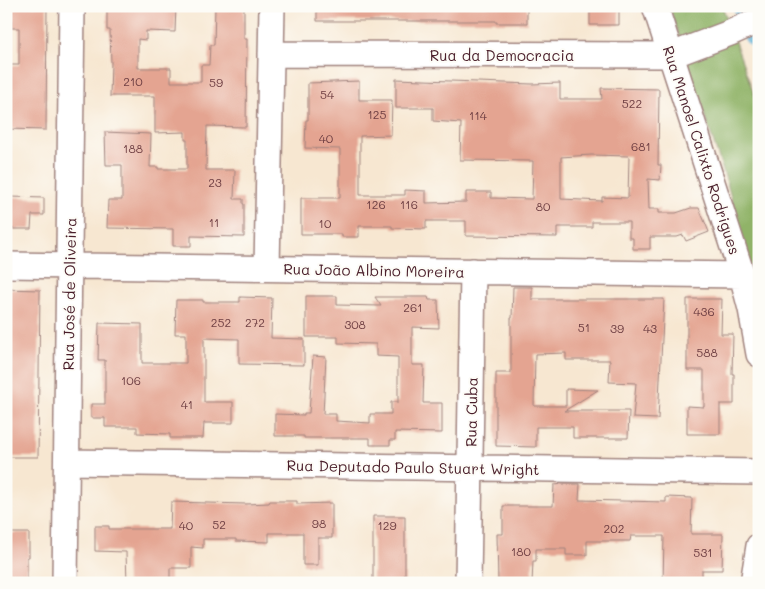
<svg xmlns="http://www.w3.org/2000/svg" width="765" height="589" viewBox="0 0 765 589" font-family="Mali,sans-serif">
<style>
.forest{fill:#90b368;stroke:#6d694a}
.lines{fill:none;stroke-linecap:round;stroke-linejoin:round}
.river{stroke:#57acd3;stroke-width:34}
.building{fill:#e4a491;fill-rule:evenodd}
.minor-casing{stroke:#a0837e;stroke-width:28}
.minor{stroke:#fff;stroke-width:25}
.labels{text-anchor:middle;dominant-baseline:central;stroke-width:4;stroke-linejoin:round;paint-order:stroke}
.number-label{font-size:12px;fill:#704044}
.street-label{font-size:15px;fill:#4a1f2b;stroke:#fdfcf7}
</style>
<rect width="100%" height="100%" fill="#fdfcf7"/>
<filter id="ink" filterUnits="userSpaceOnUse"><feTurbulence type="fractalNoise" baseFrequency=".02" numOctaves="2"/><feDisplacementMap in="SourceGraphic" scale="10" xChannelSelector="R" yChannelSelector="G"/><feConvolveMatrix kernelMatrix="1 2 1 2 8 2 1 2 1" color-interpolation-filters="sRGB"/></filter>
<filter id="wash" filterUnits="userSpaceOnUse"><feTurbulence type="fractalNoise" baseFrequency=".0096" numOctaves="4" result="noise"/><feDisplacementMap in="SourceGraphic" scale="20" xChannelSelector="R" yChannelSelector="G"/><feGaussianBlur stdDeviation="1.12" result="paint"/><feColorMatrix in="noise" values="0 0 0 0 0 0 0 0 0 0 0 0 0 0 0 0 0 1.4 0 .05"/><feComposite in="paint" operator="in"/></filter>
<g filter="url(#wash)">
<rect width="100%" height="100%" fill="#f7e7d1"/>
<!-- forest -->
<path class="forest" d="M669,6h53l37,102v190l-32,-115z
M740,6h19v55z"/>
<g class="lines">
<!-- river -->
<path class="river" d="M750,6l9,25"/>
</g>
<g id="blocks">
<!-- building -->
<path class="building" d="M11,6h36l-1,124 -40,-1v-64h13v-37h-8z
M107,6h69l-1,26 -29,-1v9l-8,-1v29h33v14h30v-17h8l1,-20h4l1,-38h29v32h3l-1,88 -39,-1 -1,44h29l-1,29h9v5h1v33l-53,-1v10h-18v-17l-66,-1 1,-28h14v-35h-16l-1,-33 46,2 -1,33h8v2h29v-29h-2v-8l-30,1v-37h-45l1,-33 -1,-33h-3z
M317,6h210v17h-31v-2h-179z
M590,6h29v19h-29z
M396,79l136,5 28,-1v16h42l-1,-11 58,1 -1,76h3l-1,15 -12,-1 1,30h10v4h17l15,-5h8l10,24 -23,9 -3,-6 -6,2h-27v12h-17v-11h-4v-16h-37v5h-35v10l-91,-1v-15h-40v8l-34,-1v-2h-33v11h-17v-3h-41v-36h39v-49l-35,-1 1,-28h2v-37l51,-2v19h33l-1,35 -31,1v59h45v-5l21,1v12l40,-1v-10h25v6l41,1 1,-38 -73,-1 1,-37 -28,-2v-13h-37zM591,155l38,1 -1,42 -26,-1v4l-41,-2v-42z
M11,197l33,1v17h-12l-1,14h-25v-31h5z
M513,287h19v12h132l-6,120 -25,-1 3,-35 -27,-1 1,-22h-44v-7l-31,1 -1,52h32v-17l32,1 -34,21h65l-1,27h-55v-11h-37v20l-40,-1v-73h15v-55h1z
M6,289l34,1 -2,167h-31z
M306,296h31v9l44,1 -6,-9h53l1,3h9l1,28 -27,-1v38h12l-1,38h19v30l-47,-1v8h-5v5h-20v-7h-66v-2h-29v-22l29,1v-2h5l4,-57 13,1 -3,57h13v7l34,2v-9h21v-12h7v-45l-22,-1v-12l-38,-1v-6h-32z
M240,297l32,1 -1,40 33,1v26l-65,-1v-25l-35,-1v64h29v21h-29l-1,15h-33v-4l-33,-1v-6h-32v-9h-14v-14h14v-44h-7l1,-37 43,1v39h44v-29h-11l1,-34h27v2h37z
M687,299h35l-1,35h12l-1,40h2v30h-14v30h-33v-28l17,1v-37h-17z
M564,484h16l-1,16 87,2v-5l26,1 -1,36h32l-1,36h-20v13h-39l1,-47h-33l-1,5h-43v14h-21v-6h-30v12h-3l-1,22h-34l-1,-49h6v-28h50l1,-21z
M270,501h27v3l35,-1v35h-14v27h-15v-32h-34v9l-33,-1v-2h-33v9l-12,-1v21h-21v15h-43l-1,-31 -31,-1v-25h14v3h61l1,-27 75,2 23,-1z
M373,516h32v67h-32z
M8,533h21v24h-2v26h-21z"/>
</g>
</g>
<g filter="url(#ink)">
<use href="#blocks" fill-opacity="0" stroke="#a0837e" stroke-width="1"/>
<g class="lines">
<defs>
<path id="minor" d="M655,6l87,269 9,34 8,45
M271,54l401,1 58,-22 29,-13
M6,265l736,10
M267,268l5,-262
M67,462l692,10
M65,583l7,-577
M468,583l5,-312
M753,583l6,-37"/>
</defs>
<!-- minor casing -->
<use href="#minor" class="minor-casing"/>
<!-- minor -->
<use href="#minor" class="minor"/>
</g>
</g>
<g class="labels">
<!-- number labels -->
<g class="number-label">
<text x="133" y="81">210</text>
<text x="216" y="82">59</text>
<text x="327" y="94">54</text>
<text x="632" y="103">522</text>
<text x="377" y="114">125</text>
<text x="478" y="115">114</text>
<text x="326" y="138">40</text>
<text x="641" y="146">681</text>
<text x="133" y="148">188</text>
<text x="215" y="182">23</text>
<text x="376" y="204">126</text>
<text x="409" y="204">116</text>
<text x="543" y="206">80</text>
<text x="214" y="222">11</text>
<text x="325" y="223">10</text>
<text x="413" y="307">261</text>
<text x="704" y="311">436</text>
<text x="221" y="322">252</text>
<text x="255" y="322">272</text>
<text x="355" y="324">308</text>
<text x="584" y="327">51</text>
<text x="617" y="328">39</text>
<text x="650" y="328">43</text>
<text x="707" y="352">588</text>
<text x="131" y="380">106</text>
<text x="187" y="404">41</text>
<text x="319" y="523">98</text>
<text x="219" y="524">52</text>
<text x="186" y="525">40</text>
<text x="387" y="525">129</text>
<text x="614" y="528">202</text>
<text x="521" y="551">180</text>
<text x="703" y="552">531</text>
</g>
<!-- street labels -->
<g class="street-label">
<text x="502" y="55">Rua da Democracia</text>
<text transform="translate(702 150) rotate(72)">Rua Manoel Calixto Rodrigues</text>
<text transform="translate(374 270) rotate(1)">Rua João Albino Moreira</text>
<text transform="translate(69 294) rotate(-89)">Rua José de Oliveira</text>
<text transform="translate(471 412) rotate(-89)">Rua Cuba</text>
<text transform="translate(413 467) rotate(1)">Rua Deputado Paulo Stuart Wright</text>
</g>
</g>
<!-- margin -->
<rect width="765" height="589" fill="none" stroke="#fdfcf7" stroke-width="25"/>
</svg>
